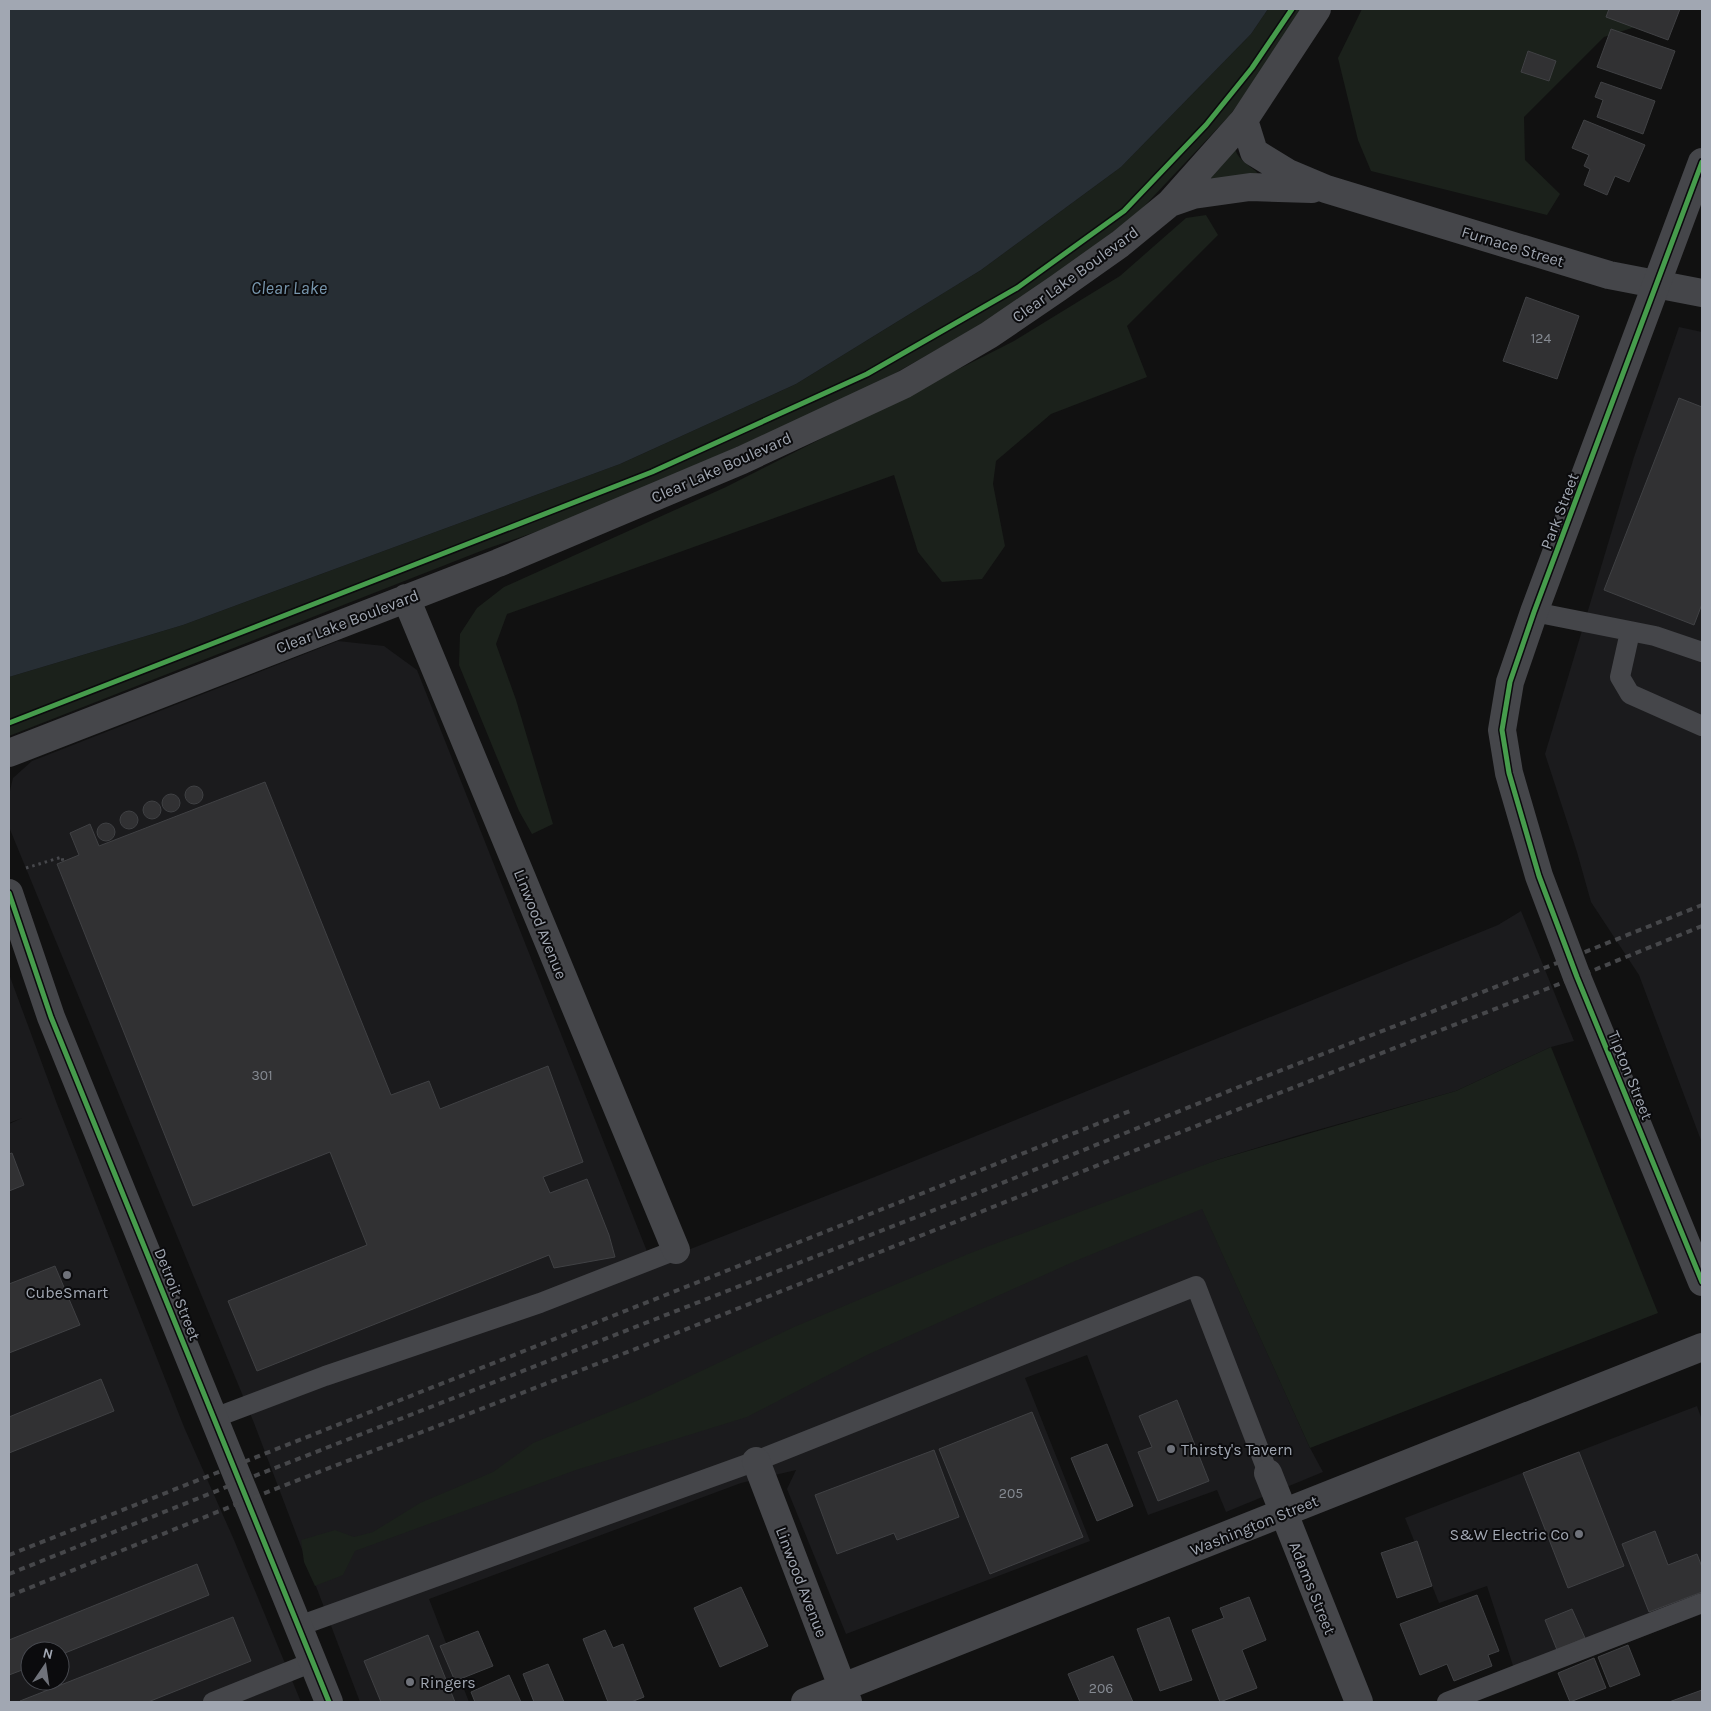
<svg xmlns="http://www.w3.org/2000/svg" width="1711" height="1711" viewBox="0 0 1711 1711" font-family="Karla,sans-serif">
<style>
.built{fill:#1b1b1d;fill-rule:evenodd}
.green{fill:#1b211b}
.water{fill:#272e34}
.building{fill:#313133;stroke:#404144}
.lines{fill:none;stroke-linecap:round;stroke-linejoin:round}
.path{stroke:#47484c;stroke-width:3;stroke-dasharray:2.5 4;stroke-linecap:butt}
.service{stroke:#45464a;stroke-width:20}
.minor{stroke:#45464a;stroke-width:28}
.tertiary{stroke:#45464a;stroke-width:28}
.rail{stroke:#46474a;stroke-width:4;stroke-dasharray:6 5;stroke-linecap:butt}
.cycleway-casing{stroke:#0b0b0d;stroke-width:8}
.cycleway{stroke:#469c4c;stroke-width:5}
.poi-dot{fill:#6f727a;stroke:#0b0b0d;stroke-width:2}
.labels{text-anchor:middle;stroke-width:4;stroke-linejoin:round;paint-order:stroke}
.number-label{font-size:14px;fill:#858a92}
.street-label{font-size:16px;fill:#a1a7b2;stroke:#0b0b0d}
.poi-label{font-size:16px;fill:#a1a7b2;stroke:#0b0b0d;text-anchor:start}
.water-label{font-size:18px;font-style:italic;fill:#7897ae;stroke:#0b0b0d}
</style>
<rect width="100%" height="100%" fill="#111"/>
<path class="built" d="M1679,327L1702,332V1143L1639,975L1591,902L1577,852L1545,754L1634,457Z
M338,641L384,646L417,670L652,1264L872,1178L1498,925L1521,911L1574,1041L1551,1047L1456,1091L1296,1136L1217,1160L1191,1171L1202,1208L1310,1448L1323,1472L1226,1512L1217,1490L1148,1515L1087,1355L1025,1378L1090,1541L846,1634L787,1489L796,1470L741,1483L429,1599L469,1702H360L254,1423L9,827V795L13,778L32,761Z
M9,974L57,1104L184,1427L234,1540L301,1702H9V1124L22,1118L9,1123ZM30,1651H60V1681H30Z
M1697,1406L1702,1420V1614L1519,1684L1487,1586L1439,1603L1405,1518Z"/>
<path class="green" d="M1268,9H1305L1279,49L1230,115L1136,215L1007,310L869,388L590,513L486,549L9,736V677L183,625L620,464L796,384L981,270L1121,167L1251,34Z
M1362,9H1665L1663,18L1604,37L1524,117L1525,160L1560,194L1547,215L1371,171L1358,140L1338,58Z
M1234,147C1237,155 1241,160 1248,165C1252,169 1255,169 1258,174L1206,183Z
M1206,215L1218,235L1127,326L1147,377L1051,414L996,461L993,484L1005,546L982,579L942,582L918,552L894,475L507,614L496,644L516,700L553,824L532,834L519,811L459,665L460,634L477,608L504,587L726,487L1014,341L1120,276L1186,218Z
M1551,1047L1658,1313L1310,1448L1202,1209L1073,1262L867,1355L747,1417L576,1470L355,1551L343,1575L315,1586L304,1562L301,1540L335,1530L354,1537L373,1532L420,1503L493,1472L533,1443L646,1397L794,1327L968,1254L1217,1160L1456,1091Z"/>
<path class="water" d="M9,9H1268L1251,34L1121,167L981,270L796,384L620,464L183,625L9,677Z"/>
<path class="building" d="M1609,9H1680L1668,40L1606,17Z
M1611,29L1675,51L1661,89L1597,67Z
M1528,51L1556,61L1549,81L1521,72Z
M1601,82L1655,101L1643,134L1597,117L1603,100L1595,97Z
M1584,120L1645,145L1629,182L1615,176L1607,195L1584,185L1590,169L1584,166L1589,155L1572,148Z
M1526,297L1579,316L1557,379L1503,361Z
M1679,398L1702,407V604L1694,625L1604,590Z
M265,782L391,1095L429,1081L440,1109L548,1066L583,1162L543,1177L550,1193L587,1179L609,1235L615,1257L554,1268L549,1255L257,1371L228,1301L367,1245L330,1152L193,1206L57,864L79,855L70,833L90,824L99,846Z
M185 795a9 9 0 1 1 18 0a9 9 0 1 1-18 0Z
M162 803a9 9 0 1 1 18 0a9 9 0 1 1-18 0Z
M143 810a9 9 0 1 1 18 0a9 9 0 1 1-18 0Z
M120 820a9 9 0 1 1 18 0a9 9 0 1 1-18 0Z
M97 832a9 9 0 1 1 18 0a9 9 0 1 1-18 0Z
M12,1153L24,1185L9,1191V1154Z
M55,1266L80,1325L9,1353V1284Z
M101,1379L114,1411L9,1453V1417Z
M1177,1400L1209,1481L1158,1501L1138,1452L1152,1447L1139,1416Z
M1032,1412L1083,1537L990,1574L939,1449Z
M1107,1444L1133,1506L1097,1521L1071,1458Z
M934,1450L959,1517L897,1540L894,1533L837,1554L815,1495Z
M1579,1452L1624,1566L1568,1588L1523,1473Z
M1655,1531L1668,1565L1697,1554L1702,1567V1592L1649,1612L1622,1544Z
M1417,1541L1432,1586L1397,1598L1381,1553Z
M197,1564L209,1595L60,1655V1651H30V1667L9,1675V1640Z
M741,1587L768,1646L720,1667L694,1608Z
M1477,1595L1499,1651L1488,1655L1492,1666L1454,1681L1447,1664L1420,1675L1400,1624Z
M1249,1597L1266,1640L1242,1650L1257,1688L1220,1702L1192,1630L1224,1618L1220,1608Z
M1572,1609L1585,1638L1557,1650L1545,1620Z
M233,1617L251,1661L148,1702L20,1701Z
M1169,1617L1192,1680L1160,1691L1137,1629Z
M605,1630L613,1648L623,1644L644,1697L631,1702H608L583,1639Z
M478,1631L493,1666L455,1681L440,1646Z
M428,1635L455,1702H381L364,1661Z
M1628,1645L1640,1675L1610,1687L1598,1657Z
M1113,1656L1133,1702H1080L1068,1674Z
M1594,1658L1606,1688L1570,1702L1558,1673Z
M548,1664L564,1702H534L523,1674Z
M509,1675L521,1702H475L471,1692Z
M1702,1690V1702H1669Z"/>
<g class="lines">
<path class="path" d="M26,868L62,857L63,862"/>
<path class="service" d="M1534,612L1655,636L1702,652
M1630,632L1620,677L1630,694L1702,726
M214,1418L325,1376L540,1303L676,1250
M299,1626L756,1461L1196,1286L1268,1473
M213,1702L313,1662
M1447,1702L1702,1603"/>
<path class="minor" d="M1244,120L1254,152L1288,173L1326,189L1609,275L1702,293
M1170,203L1193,195L1250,187L1312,189
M406,598L676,1250
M9,753L498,563L742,460L905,384L989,335L1058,288L1120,244L1170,203L1244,120L1317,9
M9,893L51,1017L329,1702
M756,1461L848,1702
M1268,1473L1359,1702
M805,1702L1702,1347"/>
<path class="tertiary" d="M1702,162L1534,612L1510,682L1502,730L1509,773L1539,876L1577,977L1702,1282"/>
<path class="rail" d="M9,1555L1130,1111
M9,1574L239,1482L975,1194L1256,1080L1570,958L1702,905
M9,1596L247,1500L684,1330L1264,1099L1577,977L1702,926"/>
<g class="cycleway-casing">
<path id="cycleway" d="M1702,162L1534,612L1510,682L1502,730L1509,773L1539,876L1577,977L1702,1282
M9,723L652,472L867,374L1017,288L1124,211L1206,125L1252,68L1292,9
M9,893L51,1017L329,1702"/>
</g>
<use href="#cycleway" class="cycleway"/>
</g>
<g class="poi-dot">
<circle cx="67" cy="1275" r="5"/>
<circle cx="1171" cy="1449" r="5"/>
<circle cx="1579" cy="1534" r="5"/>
<circle cx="410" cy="1682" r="5"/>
</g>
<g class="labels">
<g class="number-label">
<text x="1541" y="343">124</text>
<text x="262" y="1080">301</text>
<text x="1011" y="1498">205</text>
<text x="1101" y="1693">206</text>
</g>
<g class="street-label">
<text transform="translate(1513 246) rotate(17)" y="6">Furnace Street</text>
<text transform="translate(1075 274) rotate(-36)" y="6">Clear Lake Boulevard</text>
<text transform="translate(721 467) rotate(-24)" y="6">Clear Lake Boulevard</text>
<text transform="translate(1559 511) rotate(-69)" y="6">Park Street</text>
<text transform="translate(347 621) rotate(-21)" y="6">Clear Lake Boulevard</text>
<text transform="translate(541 924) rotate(68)" y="6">Linwood Avenue</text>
<text transform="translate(1631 1075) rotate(68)" y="6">Tipton Street</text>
<text transform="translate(178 1294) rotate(68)" y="6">Detroit Street</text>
<text transform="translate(1254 1525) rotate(-22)" y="6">Washington Street</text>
<text transform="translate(802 1582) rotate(69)" y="6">Linwood Avenue</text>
<text transform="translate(1313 1588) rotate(68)" y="6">Adams Street</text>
</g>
<g class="poi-label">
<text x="67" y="1298" text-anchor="middle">CubeSmart</text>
<text x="1181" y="1455">Thirsty's Tavern</text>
<text x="1569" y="1540" text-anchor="end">S&amp;W Electric Co</text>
<text x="420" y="1688">Ringers</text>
</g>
<g class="water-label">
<text x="289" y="294">Clear Lake</text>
</g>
</g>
<rect width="1711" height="1711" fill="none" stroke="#a1a7b2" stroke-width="20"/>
<g transform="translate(45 1666) rotate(13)"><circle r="24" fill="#0b0b0d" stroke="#47494f"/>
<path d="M0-4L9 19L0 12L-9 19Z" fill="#6f727a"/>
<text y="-8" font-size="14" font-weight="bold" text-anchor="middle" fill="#a1a7b2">N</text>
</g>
</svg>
